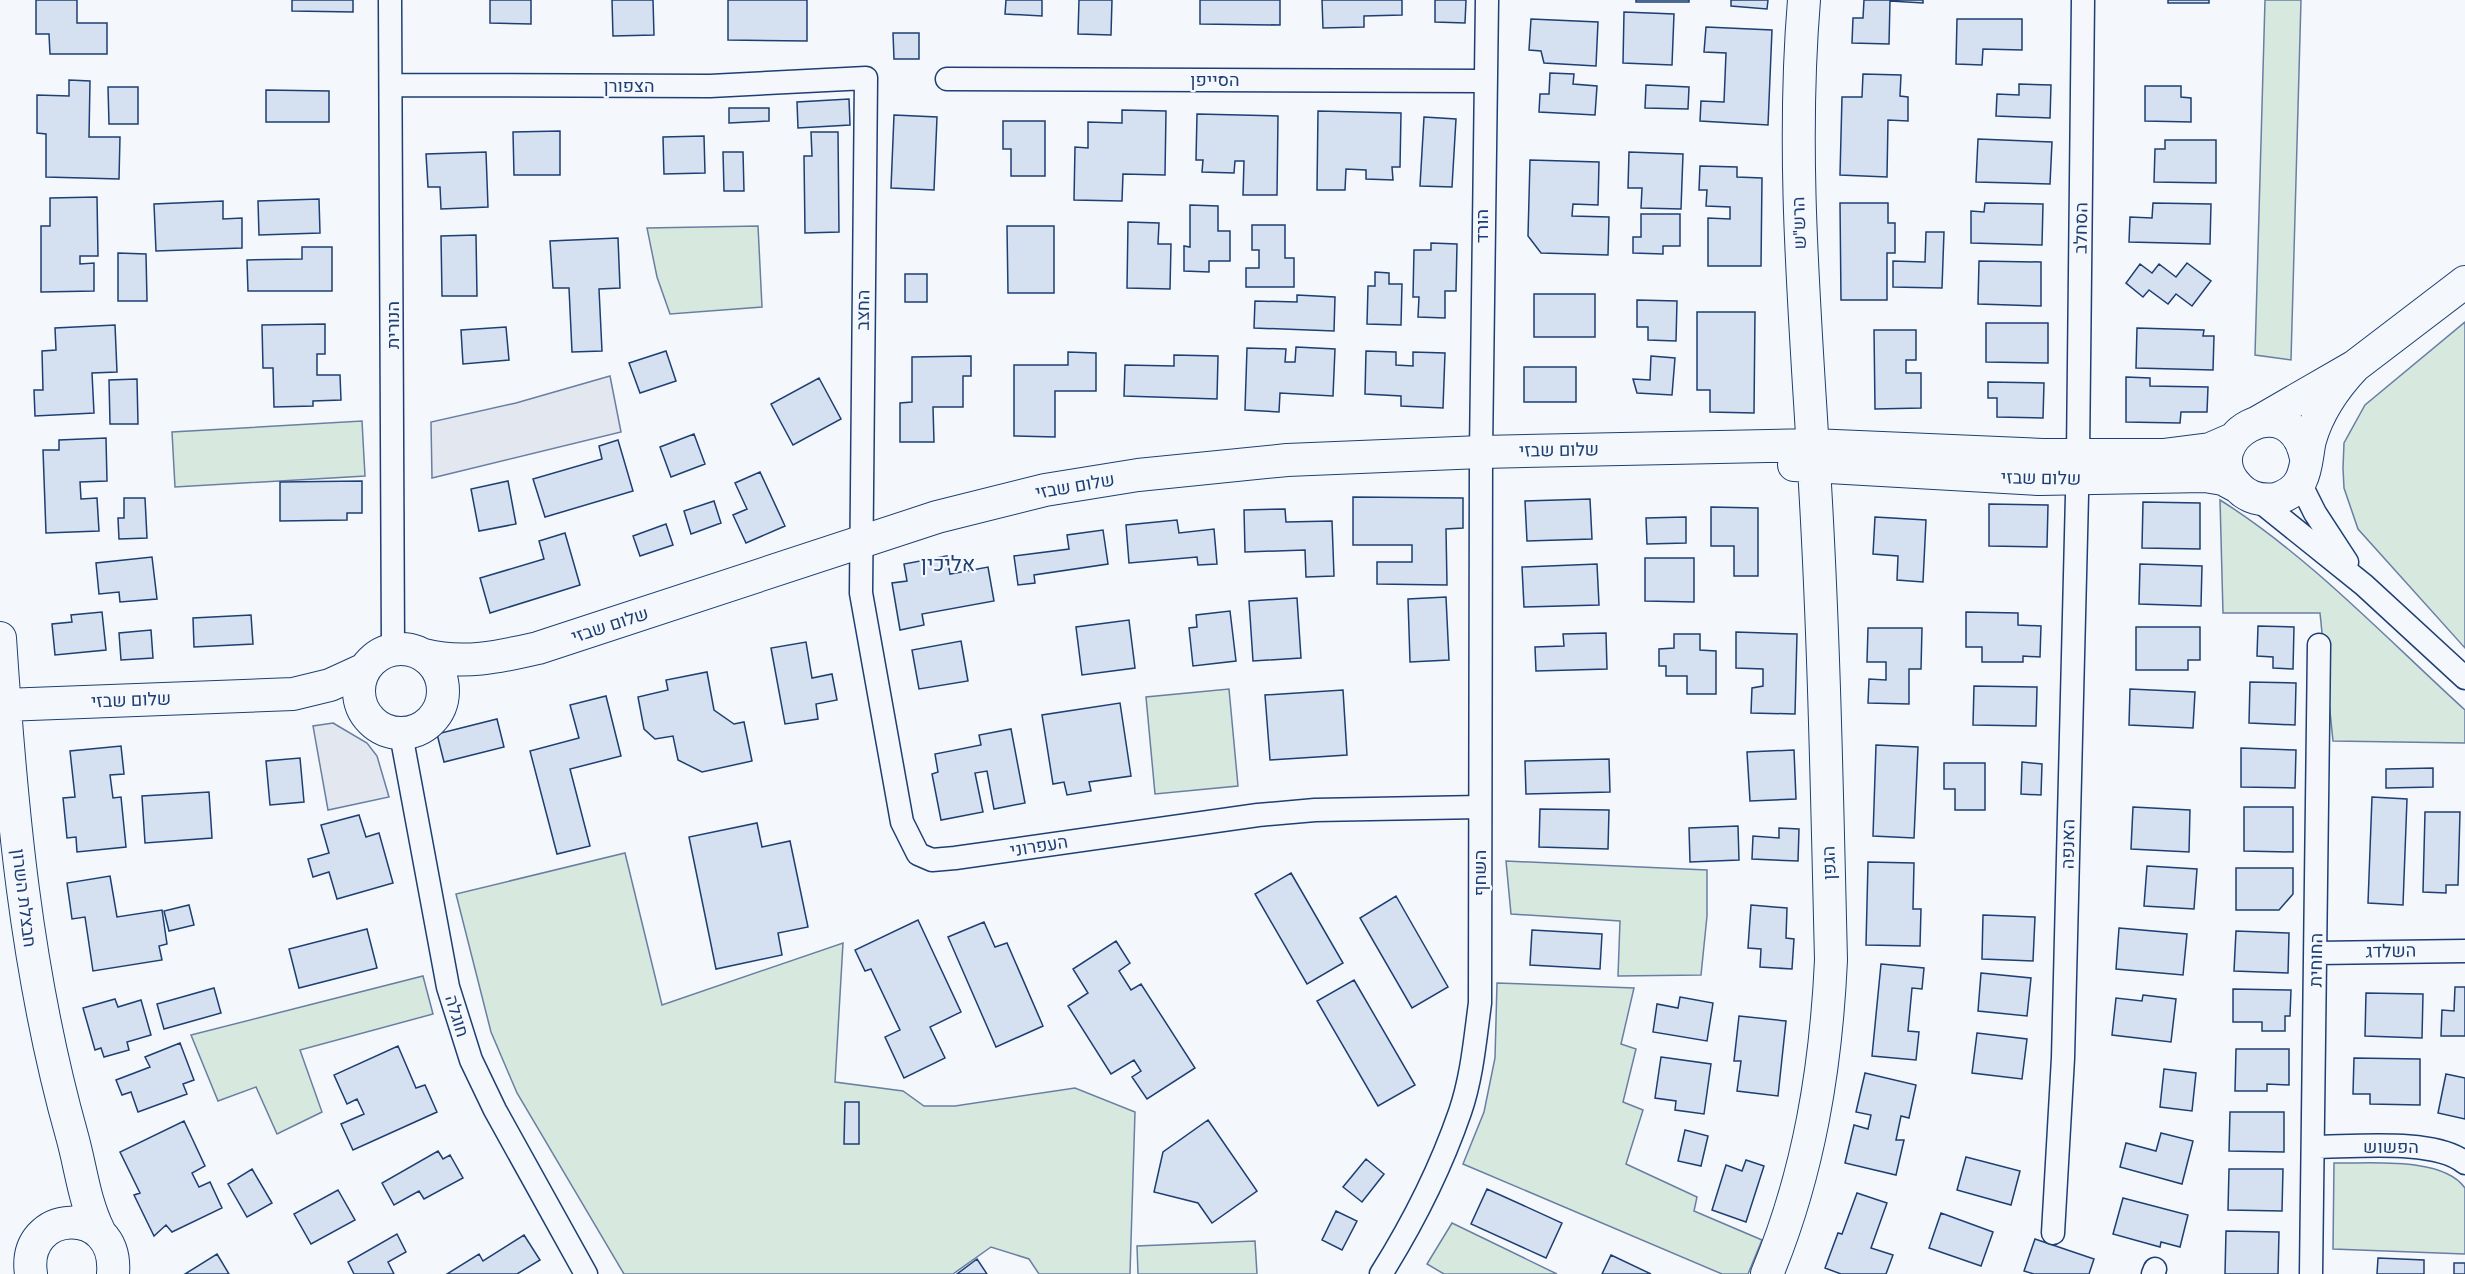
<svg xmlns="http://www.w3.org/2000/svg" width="2465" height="1274" viewBox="0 0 2465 1274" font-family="Karla,Heebo,sans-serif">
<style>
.green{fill:#d7e8df;stroke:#687fa3;stroke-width:1.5}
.parking{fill:#e3e8f0;stroke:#687fa3;stroke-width:1.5}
.building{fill:#d5e0f0;stroke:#1d3f73;stroke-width:1.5}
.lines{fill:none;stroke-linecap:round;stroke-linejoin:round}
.street-casing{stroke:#1d3f73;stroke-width:25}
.secondary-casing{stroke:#1d3f73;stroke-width:34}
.street{stroke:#f4f7fb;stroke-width:22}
.secondary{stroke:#f4f7fb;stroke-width:32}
.labels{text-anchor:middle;stroke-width:4.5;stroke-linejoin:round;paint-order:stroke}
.street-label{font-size:18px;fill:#1d3f73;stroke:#f4f7fb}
.quarter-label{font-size:21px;fill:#1d3f73;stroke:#f4f7fb}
</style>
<rect width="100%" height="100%" fill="#f4f7fb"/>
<path class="green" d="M2265,0H2301L2291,360L2255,355Z
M758,226L762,307L670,314L657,277L647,228Z
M2465,322V648L2358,529L2344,488L2343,468L2344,443L2365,405Z
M362,421L365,476L175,487L172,432Z
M2220,500C2308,555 2388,640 2465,710V743L2333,741L2320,613H2223Z
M1229,689L1238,786L1155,794L1146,697Z
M625,853L662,1005L843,943L835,1082L903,1091L924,1106H955L1075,1088L1135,1112L1130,1274H1039L1029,1259L991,1247L953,1274H624L517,1093L491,1032L456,894Z
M1506,861L1707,870V916L1701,975L1618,976L1620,921L1511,914Z
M423,976L433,1014L300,1050L322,1112L277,1134L256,1087L218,1101L191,1035Z
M1497,983L1634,988L1621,1044L1636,1049L1623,1102L1643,1110L1626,1164L1697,1197L1694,1211L1762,1240L1748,1274H1722L1463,1164L1484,1112L1495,1058Z
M2334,1163C2369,1164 2443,1156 2465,1188V1254L2333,1249Z
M1452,1223L1557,1274H1444L1427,1264Z
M1255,1241L1257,1274H1138L1137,1246Z"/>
<path class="parking" d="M610,376L621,432L432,478L431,422L516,403Z
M333,723L367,743L377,756L389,797L328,810L313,726Z"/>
<path class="building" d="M36,0H77V23H107V54H50L49,34H36Z
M292,0H353V12L292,11Z
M490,0H531V24L490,23Z
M612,0H653L654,35L613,36Z
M728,0H807V41L728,40Z
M1006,0H1042V16L1005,14Z
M1079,0H1112L1111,35L1078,34Z
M1200,0H1280V25L1200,24Z
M1322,0H1402V15L1364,16V27L1323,28Z
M1435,0H1466L1465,23L1435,22Z
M1636,0H1689V2H1636Z
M1731,0H1768L1767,9L1731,6Z
M1864,0H1923V3L1890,1L1889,44L1852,43L1853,18H1863Z
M2168,0H2209V3H2168Z
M1624,12L1674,14L1672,65L1623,63Z
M1531,19L1598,22L1596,66L1544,63L1541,51L1529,50Z
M1957,19H2022V50L1983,49L1982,65L1956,64Z
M1706,27L1772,30L1768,125L1700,121L1701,101L1724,102L1726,53L1704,52Z
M893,33H919V59H894Z
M1550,73L1574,74L1573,84L1597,86L1595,115L1539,112L1540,94H1549Z
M1863,74L1901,75L1900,96L1908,97V121L1888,120L1887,177L1840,175L1842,97H1862Z
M69,80L90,81L89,137H120L119,179L46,177V134L37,133V95L69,96Z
M2019,84L2051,85L2050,118L1996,116L1997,94L2019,95Z
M1646,85L1689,87L1688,109L1645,108Z
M2145,86H2181V97L2191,98V122L2145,121Z
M108,87H138V124H109Z
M266,90L329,91V122H266Z
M849,99L850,125L798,128L797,102Z
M729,108H769V121L729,123Z
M1122,110L1166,111L1165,175L1123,174L1122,201L1074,200L1075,147L1088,148V122L1122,123Z
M1318,111L1401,113L1400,167H1392L1393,180L1366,179V170L1346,169L1345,190H1317Z
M1197,114L1278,116L1277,195H1243L1244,161H1235L1234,173L1202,172L1203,160H1196Z
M894,115L937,117L934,190L891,188Z
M1424,117L1456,119L1452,187L1420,186Z
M1003,121H1045V176H1011V149H1003Z
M560,131V175H514L513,132Z
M811,132H838L839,232L805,233L804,156H812Z
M704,136L705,173L664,174L663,137Z
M1978,139L2052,142L2050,184L1976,182Z
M2165,140H2216V183L2154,182L2155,149H2165Z
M486,152L488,207L441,209L440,187H428L426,154Z
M723,152H743L744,191H724Z
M1629,152L1683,154L1681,209L1641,208L1642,188H1628Z
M1530,160L1599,162L1598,205L1573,204L1572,216L1609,217L1608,255L1541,253L1528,236Z
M1700,166L1737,167V177L1762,178L1761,266H1708V218L1730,219V207L1706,206L1707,190H1699Z
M97,197L98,256H80V264L94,263V291L41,292V226H50V198Z
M319,199L320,233L259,235L258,201Z
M223,201V219L242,218V248L156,251L154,204Z
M1840,203H1888V223H1895V253H1887V300H1841Z
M1985,203L2043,204L2042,245L1971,243V211L1984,212Z
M2153,203L2211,204L2210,244L2129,242L2130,217L2152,218Z
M1190,205L1218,206V231H1230V261H1209V272L1184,271V246L1190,247Z
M1641,214H1680V246H1663V254L1633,253V237H1641Z
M1128,222L1159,223L1158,244H1171L1170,289L1127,288Z
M1252,225H1285V258H1294V287H1246V268H1259V250H1252Z
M1007,226H1054V293H1008Z
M1926,232H1944L1942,288L1893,287V261L1925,262Z
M476,235L477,296H442L441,236Z
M618,238L620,288L599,289L602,351L572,352L569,288H553L550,241Z
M1431,243L1457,244L1456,291H1445V318L1418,317L1419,297H1413L1414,250H1431Z
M302,247H332V291H248L247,260L302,259Z
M118,253L146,254L147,301H118Z
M1979,261L2041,262V306L1978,304Z
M2187,263L2211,281L2192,306L2176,294L2168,304L2149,290L2143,297L2126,283L2140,264L2152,273L2159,264L2176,277Z
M1375,272L1389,273V284H1402L1401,325L1367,324L1368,286H1375Z
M905,274H927V302H905Z
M1534,294H1595V337H1534Z
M1297,295L1335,297L1334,331L1254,328L1255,301L1297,302Z
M1637,300L1677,301L1676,341L1648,340V327H1637Z
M1697,312H1755L1754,413L1710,412V390H1697Z
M1986,323H2048V363L1986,362Z
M325,324V354H317V375H340L341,400L313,401V406L274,407L273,368H263L262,325Z
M115,325L117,372L92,373L94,413L35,416L34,390H43L42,351L56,350L55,328Z
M506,327L509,360L463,364L461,330Z
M2137,328L2204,330L2203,336H2214L2213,370L2136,368Z
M1874,330H1916V360H1906V373H1921V408L1875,409Z
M1296,347L1335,349L1333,396L1280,393L1279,412L1245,410L1247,348L1286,349L1285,362H1295Z
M666,351L676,381L640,393L629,363Z
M1366,351L1396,352V365L1413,366V352L1445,353L1443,408L1401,406V396L1365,394Z
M1068,352L1096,353V391H1055V437L1014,436V365H1068Z
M1174,355L1218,356L1217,399L1124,396L1125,365L1174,366Z
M971,356V376H963V407H933L934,442H900V403L912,402V357Z
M1651,356L1675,358L1672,395L1637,393L1633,379L1650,380Z
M1524,367H1576V402H1524Z
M2126,377L2150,378V386L2208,387L2207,412H2181L2180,423L2126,422Z
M819,378L841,419L793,445L771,404Z
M137,379L138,424H110L109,380Z
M1988,382L2044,383L2043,418L1997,417V398H1988Z
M694,434L705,464L671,477L660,447Z
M106,438L107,481L80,482L81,499L97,498L99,531L46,533L43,450H59V440Z
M618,440L633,491L545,517L533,479L602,459L599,446Z
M760,472L785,526L746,543L733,515L747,509L735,483Z
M362,481V513H347V520L280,521V482Z
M508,481L516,524L479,531L471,489Z
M1353,497L1463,498V528L1446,529L1447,585L1377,584V562H1412V545H1353Z
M124,498H145L147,538L119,539L118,518H124Z
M1590,499L1592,539L1527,541L1525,501Z
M714,501L721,523L691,534L684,511Z
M2143,502L2200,503V549L2142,548Z
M1989,504L2048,505L2047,547L1989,546Z
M1711,507L1758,508V576H1734V546H1711Z
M1285,509L1286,522L1332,521L1334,576L1306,577L1305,550L1245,552L1244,510Z
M1686,517V543L1647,544L1646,518Z
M1875,517L1926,520L1923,582L1897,580L1898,556L1873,554Z
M1177,520L1179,533L1214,529L1217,564L1198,565L1197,557L1129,563L1126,525Z
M666,524L673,545L640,556L633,536Z
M1103,530L1108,564L1034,575L1035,583L1018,585L1014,556L1069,549L1067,535Z
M565,533L580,585L490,613L480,578L544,559L539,541Z
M947,556L950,574L988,567L994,601L922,614L924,625L900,630L892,583L907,581L904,564Z
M152,557L157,599L120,602L119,592L99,594L96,563Z
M1645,558H1694V602L1645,601Z
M1597,564L1599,605L1524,607L1522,567Z
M2140,564L2202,566L2201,606L2139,604Z
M1446,597L1449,660L1410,662L1408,599Z
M1297,598L1301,658L1253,661L1249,601Z
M1230,611L1236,661L1193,666L1189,628L1197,627L1196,615Z
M102,612L106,650L55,655L52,624L72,622L71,615Z
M1966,612L2018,613V625L2041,626L2040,657L2023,656V662H1982V647H1966Z
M251,615L253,644L194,647L193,618Z
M1129,620L1135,668L1082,675L1076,627Z
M2258,626L2294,627L2293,669L2273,668V657L2257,656Z
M2136,627H2200V660H2188V670H2136Z
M1868,628H1922L1921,669H1909V704L1868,703L1869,679L1886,680V662H1867Z
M151,630L153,658L121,660L119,633Z
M1736,632L1797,634L1795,714L1751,713L1752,688L1763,686V669L1736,668Z
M1606,633L1607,669L1536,671L1535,647L1564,646L1563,634Z
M1674,634H1700V650L1716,651V694H1687V676H1666V666H1659V649L1674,648Z
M961,641L968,681L919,689L912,650Z
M806,642L812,678L832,674L837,700L816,704L818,719L785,724L771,648Z
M707,672L714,710L734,724L744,722L752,761L702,772L678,760L673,736L655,739L644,729L638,697L668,690L666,680Z
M2250,682L2296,683L2295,725L2249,723Z
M1974,686L2037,687L2036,726L1973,725Z
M2130,689L2195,692L2193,728L2129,725Z
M1343,690L1347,755L1270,760L1265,695Z
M606,696L621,756L570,769L590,846L557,854L530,751L579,738L570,705Z
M1120,703L1131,776L1089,782L1091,791L1067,795L1064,782L1053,784L1042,715Z
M497,719L504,747L444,762L437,734Z
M1011,729L1025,803L994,809L987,771L975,773L983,812L941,820L932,774L938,772L935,754L981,745L979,735Z
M1876,745L1918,747L1914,838L1873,836Z
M121,746L124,774L110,775L113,798L121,797L126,847L77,852L76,837L67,838L63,798L75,797L70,751Z
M2241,748L2296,750L2295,788L2241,787Z
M1794,750L1796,799L1750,801L1747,752Z
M300,758L304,802L270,805L266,761Z
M1609,759L1610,792L1526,794L1525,761Z
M2022,762L2042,764L2041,795L2021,794Z
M1944,763H1985V810H1955V789H1944Z
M2433,768V787L2386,788V769Z
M209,792L212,838L145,843L142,796Z
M2372,797L2407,799L2403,905L2368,903Z
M2133,807L2190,810L2189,852L2131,849Z
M2244,807H2293V852L2244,851Z
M1540,809L1609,810L1608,849L1539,847Z
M2425,812H2460L2458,885H2446V893L2423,892Z
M359,815L366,837L379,833L393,883L337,899L329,872L313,877L308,859L329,853L321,825Z
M757,823L762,847L790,841L808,927L778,933L782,955L716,969L689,837Z
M1738,826L1739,860L1690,862L1689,828Z
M1779,828L1799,829L1798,861L1752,859L1753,836L1779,838Z
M1868,862L1914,863L1913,909H1921L1920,946L1866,945Z
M2147,866L2197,869L2194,909L2144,906Z
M2236,868H2293V894L2279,910H2236Z
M1291,873L1343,963L1307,984L1255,894Z
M110,876L117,917L162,910L167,944L159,946L162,960L93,971L85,917L72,919L67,883Z
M1396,896L1448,987L1412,1008L1360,918Z
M189,905L194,925L169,931L164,911Z
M1751,905L1787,908L1786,938L1794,939L1792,969L1760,967L1761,949L1748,948Z
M1983,915L2035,917L2033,961L1982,959Z
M918,920L961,1012L930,1027L945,1058L904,1078L885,1037L900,1030L871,969L865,971L855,950Z
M984,922L995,947L1007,943L1043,1026L996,1047L948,937Z
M2119,928L2187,934L2183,975L2116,969Z
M367,929L377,968L299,988L289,949Z
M1532,930L1602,934L1600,969L1530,965Z
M2236,931L2289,933L2288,973L2234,971Z
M1116,941L1130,963L1119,971L1131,990L1141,984L1195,1068L1147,1099L1132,1077L1141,1071L1134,1060L1111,1074L1068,1006L1088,993L1073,969Z
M1881,964L1924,968L1922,989L1912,988L1908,1031L1919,1032L1916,1060L1872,1056Z
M1981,973L2031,978L2027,1016L1978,1011Z
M1354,980L1415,1085L1378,1106L1317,1001Z
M2455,987H2465V1036H2441L2442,1010L2454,1011Z
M214,988L221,1013L164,1029L157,1004Z
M2233,989L2291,990L2290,1016H2285V1031H2262V1022H2233Z
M2366,993L2423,994L2422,1038L2365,1036Z
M2143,995L2176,999L2171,1042L2112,1035L2116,998L2142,1001Z
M1680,997L1713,1003L1707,1041L1653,1032L1657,1004L1678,1008Z
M115,999L118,1007L141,1000L151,1035L127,1042L129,1050L104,1057L101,1048L95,1050L83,1008Z
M1739,1016L1786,1021L1778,1096L1737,1091L1741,1061H1734Z
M1977,1033L2027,1039L2022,1079L1972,1073Z
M180,1043L194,1080L183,1084L187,1094L138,1112L131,1092L122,1095L116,1080L150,1067L145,1057Z
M398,1046L416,1088L425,1085L437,1112L353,1150L341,1124L364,1114L357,1099L347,1104L334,1075Z
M2236,1049H2289V1085L2267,1084V1091H2235Z
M1661,1057L1711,1064L1704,1114L1675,1110L1676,1101L1655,1098Z
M2354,1058L2420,1059V1105L2370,1104V1094H2353Z
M2164,1069L2196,1073L2192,1111L2160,1107Z
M1865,1073L1916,1085L1909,1118L1901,1116L1896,1140H1904L1896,1175L1845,1163L1854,1125L1868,1129L1871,1115L1856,1112Z
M2446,1074L2465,1078V1119L2438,1113Z
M845,1102H859V1144H844Z
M2230,1112H2284V1152L2229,1151Z
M1208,1120L1257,1191L1212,1223L1198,1203L1154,1192L1163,1152Z
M184,1121L205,1166L192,1173L199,1187L210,1182L222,1208L172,1232L166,1225L154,1236L134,1195L140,1193L120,1152Z
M1685,1130L1708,1136L1701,1166L1678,1161Z
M2161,1133L2193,1141L2182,1184L2120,1167L2126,1143L2156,1151Z
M438,1151L443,1159L450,1155L463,1178L424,1199L419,1191L394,1205L382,1183Z
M1966,1157L2020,1171L2011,1205L1957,1190Z
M1366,1159L1384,1174L1362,1202L1343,1187Z
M1746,1160L1764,1166L1746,1222L1712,1210L1726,1165L1742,1171Z
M252,1169L272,1203L247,1217L228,1184Z
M2229,1169H2283L2282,1211L2228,1210Z
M1487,1189L1562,1223L1546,1258L1471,1224Z
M338,1190L355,1220L311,1244L294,1214Z
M1857,1193L1887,1203L1871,1248L1893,1255L1886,1274H1841L1825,1268L1838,1233L1842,1234Z
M2123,1198L2188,1215L2180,1247L2161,1242L2160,1247L2113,1234Z
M1336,1211L1357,1221L1342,1250L1322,1240Z
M1941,1213L1993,1232L1981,1266L1929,1248Z
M2226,1231L2279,1232L2278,1274H2225Z
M397,1234L406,1252L388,1262L394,1274H354L348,1262Z
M524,1235L540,1260L517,1274H447L479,1254L483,1261Z
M2035,1239L2094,1259L2089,1274H2034L2024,1271Z
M217,1254L229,1274H185Z
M1611,1255L1651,1274H1602Z
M2378,1258L2424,1260V1274H2377Z
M977,1259L987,1274H957Z
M2454,1263H2465V1274H2454Z"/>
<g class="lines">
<g class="street-casing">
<path id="street" d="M390,0L393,649
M947,79L1483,81
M392,85L710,86L866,78L861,593L902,822L918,854L932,860L955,858L1258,815L1315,810L1480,807
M2300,483L2315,513L2347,562
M2257,499L2364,585L2465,678
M401,734L448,987L471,1060L495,1110L586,1274
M2316,953L2465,951
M2314,1147C2352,1147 2436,1138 2465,1163
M2053,1233L2063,1058L2078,455L2083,0
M1381,1274C1413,1223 1440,1170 1460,1112C1472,1077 1475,1040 1480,1003L1481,452L1487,0
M2153,1274L2155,1269
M2311,1274L2319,645"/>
</g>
<g class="secondary-casing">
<path id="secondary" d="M2258,422L2355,366L2465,282
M2306,458C2291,381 2192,440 2238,487C2248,498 2262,501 2276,499C2286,496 2296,490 2301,480C2307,468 2307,453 2310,440C2318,412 2336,386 2355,366
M1794,465L2039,479L2205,476L2223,479L2236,486
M0,638C11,806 26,973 72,1136C81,1168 84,1201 99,1231
M359 691a42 42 0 1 1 84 0a42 42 0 1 1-84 0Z
M424,655C463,665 499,657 538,648L937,517L1045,490L1138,475L1287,460L1481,452L1812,445L2043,455H2163L2210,449L2233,439
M4,705L293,694L330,685L365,669
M31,1274C21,1208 119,1203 113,1274
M1767,1274C1809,1173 1826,1068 1831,960C1827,796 1824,631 1814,468C1805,311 1791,156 1804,0"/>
</g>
<use href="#street" class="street"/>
<use href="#secondary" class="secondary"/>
</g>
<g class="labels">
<g class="street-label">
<text x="1215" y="86">הסייפן</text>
<text x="629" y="92">הצפורן</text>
<text transform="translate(1799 223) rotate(-92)" y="6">הרש''ש</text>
<text transform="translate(1482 226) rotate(-90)" y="6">הורד</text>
<text transform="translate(2081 228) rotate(-89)" y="6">הסחלב</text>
<text transform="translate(863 310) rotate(-89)" y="6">החצב</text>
<text transform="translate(393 325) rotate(-90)" y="6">הנורית</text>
<text transform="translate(1559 450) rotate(-1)" y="6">שלום שבזי</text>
<text transform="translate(2041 478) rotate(1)" y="6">שלום שבזי</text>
<text transform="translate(1075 486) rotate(-10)" y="6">שלום שבזי</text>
<text transform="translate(610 625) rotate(-18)" y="6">שלום שבזי</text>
<text transform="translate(131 700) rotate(-2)" y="6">שלום שבזי</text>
<text transform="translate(2068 844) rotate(-89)" y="6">האנפה</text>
<text transform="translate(1039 846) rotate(-9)" y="6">העפרוני</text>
<text transform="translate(1829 863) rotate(-92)" y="6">הגפן</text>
<text transform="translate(1480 873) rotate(-90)" y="6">השחף</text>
<text transform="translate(24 898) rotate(83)" y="6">חבצלת השרון</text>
<text transform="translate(2391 951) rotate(-1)" y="6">השלדג</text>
<text transform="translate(2316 960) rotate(-89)" y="6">החוחית</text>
<text transform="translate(457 1016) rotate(73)" y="6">חוגלה</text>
<text x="2391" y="1153">הפשוש</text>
</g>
<g class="quarter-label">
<text x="948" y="571">אליכין</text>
</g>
</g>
</svg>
